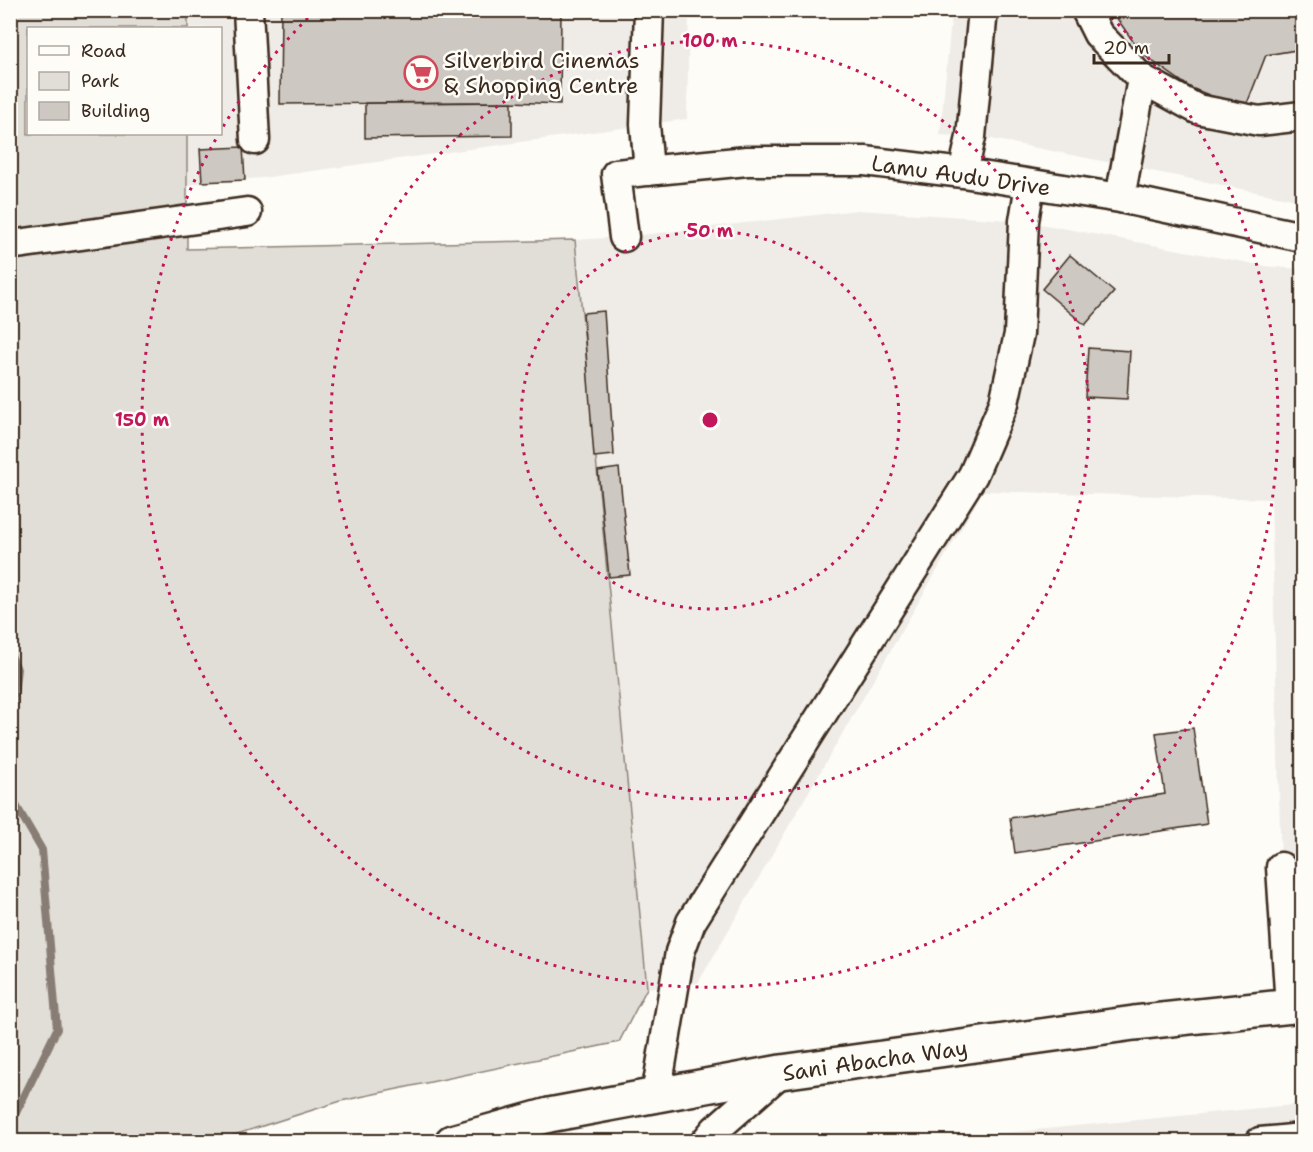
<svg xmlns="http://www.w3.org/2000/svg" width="1313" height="1152" viewBox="0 0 1313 1152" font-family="'Shantell Sans',sans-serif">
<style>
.built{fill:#efece7}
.green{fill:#e1ded7;stroke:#8e847a;stroke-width:1.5}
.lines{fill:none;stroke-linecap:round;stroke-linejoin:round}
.stream{stroke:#887d74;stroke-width:8}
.building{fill:#cdc8c2;stroke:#3b2a1e;stroke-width:1.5}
.minor-casing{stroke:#3b2a1e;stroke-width:33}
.highway-casing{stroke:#3b2a1e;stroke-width:38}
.minor{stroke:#fdfcf7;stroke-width:28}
.highway{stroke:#fdfcf7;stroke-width:33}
.ring{fill:none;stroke:#c2185b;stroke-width:3;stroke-dasharray:3 6}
.labels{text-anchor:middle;stroke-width:5;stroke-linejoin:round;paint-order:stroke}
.poi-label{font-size:22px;fill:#3b2a1e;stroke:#fdfcf7;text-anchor:start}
.street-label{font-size:22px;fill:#3b2a1e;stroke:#fdfcf7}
.centre{fill:#c2185b;stroke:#fdfcf7;stroke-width:3}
.ring-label{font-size:18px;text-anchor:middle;font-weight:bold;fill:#c2185b;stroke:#fdfcf7;stroke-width:5;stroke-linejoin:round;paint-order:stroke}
</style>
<rect width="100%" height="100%" fill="#fdfcf7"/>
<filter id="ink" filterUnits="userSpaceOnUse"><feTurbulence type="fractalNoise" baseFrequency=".0167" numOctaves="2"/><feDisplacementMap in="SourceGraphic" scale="12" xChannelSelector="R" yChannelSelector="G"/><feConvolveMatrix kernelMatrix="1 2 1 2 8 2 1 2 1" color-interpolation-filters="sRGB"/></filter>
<g filter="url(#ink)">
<path class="built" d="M188,11H689L687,119L262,178L202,182L187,186V134H220V28H188Z
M952,11H1302V201L992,139L940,135Z
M858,210L1024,221L1265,266L1302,269V866L1281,867L1271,499L983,491L698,983L647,988L575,240L624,237Z
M1302,1104V1141H922Z"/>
<path class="green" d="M10,11H188V28H28V134H187V249L575,240L647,988L619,1042L341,1101L215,1141H11Z"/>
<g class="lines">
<path class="stream" d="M10,30L14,10
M10,653L17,669L10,726
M10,795L42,850L57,1029L10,1125"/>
</g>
<path class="building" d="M281,10H561L560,104L512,102L280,104Z
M1111,10H1302V49L1266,55L1245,109L1191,88L1142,54Z
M463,102H512V136L365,138V103Z
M243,147L245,180L202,182L200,149Z
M1070,255L1114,292L1085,325L1042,289Z
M604,311L614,455L594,457L583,313Z
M1088,348L1130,351L1127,399L1085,397Z
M619,468L630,575L609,577L598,471Z
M1193,728L1207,824L1015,853L1010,818L1165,794L1156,733Z"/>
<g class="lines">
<g class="minor-casing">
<path id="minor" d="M248,10L255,140
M1086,10L1098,34L1142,79L1197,109L1259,121L1302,116
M649,171L645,124L649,10
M963,173L971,137L983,10
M1120,198L1142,79
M624,237L616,174L747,161H865L963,173L1120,198L1302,237
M10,245L247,212
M1281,867L1290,1007
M656,1095L680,952L691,922L973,475L1004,403L1019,334L1024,221L1030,184
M705,1142L715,1130L781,1072
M1260,1142L1302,1138"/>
</g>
<g class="highway-casing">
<path id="highway" d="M452,1142L549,1115L781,1072L1134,1023L1302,1005"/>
</g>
<use href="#minor" class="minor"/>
<use href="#highway" class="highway"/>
</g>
</g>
<g class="ring">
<circle cx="710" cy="420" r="189"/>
<circle cx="710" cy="420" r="379"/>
<path d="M1105 11A568 568 0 1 1 315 11"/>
</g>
<defs>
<g id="supermarket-ring" transform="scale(1.725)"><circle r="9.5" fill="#fdfcf7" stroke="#d1495b" stroke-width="1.5"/><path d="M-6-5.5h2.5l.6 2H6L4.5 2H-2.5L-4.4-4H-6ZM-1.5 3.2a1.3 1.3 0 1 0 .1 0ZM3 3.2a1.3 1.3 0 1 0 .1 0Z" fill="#d1495b"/></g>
</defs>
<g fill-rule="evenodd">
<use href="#supermarket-ring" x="421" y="73"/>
</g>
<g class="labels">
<g class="poi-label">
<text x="444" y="68">Silverbird Cinemas<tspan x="444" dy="25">&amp; Shopping Centre</tspan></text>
</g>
<g class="street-label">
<text transform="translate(961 175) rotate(8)" y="8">Lamu Audu Drive</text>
<text transform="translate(875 1060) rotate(-8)" y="8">Sani Abacha Way</text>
</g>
</g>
<circle cx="710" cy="420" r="9" class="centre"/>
<g class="ring-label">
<text x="710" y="47">100 m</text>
<text x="710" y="237">50 m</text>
<text x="142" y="426">150 m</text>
</g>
<rect width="1313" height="1152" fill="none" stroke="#fdfcf7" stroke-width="36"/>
<rect x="18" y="18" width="1277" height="1116" fill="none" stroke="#3b2a1e" stroke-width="2" filter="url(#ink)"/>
<rect x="27" y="27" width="195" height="108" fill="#fdfcf7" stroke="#afa8a0" stroke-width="1.5"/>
<rect x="39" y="46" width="30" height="9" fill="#fdfcf7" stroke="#afa8a0" stroke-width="1.5"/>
<text x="81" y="57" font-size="18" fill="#3b2a1e">Road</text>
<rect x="39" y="72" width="30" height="18" fill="#e1ded7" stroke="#afa8a0" stroke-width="1.5"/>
<text x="81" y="87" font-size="18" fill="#3b2a1e">Park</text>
<rect x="39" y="102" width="30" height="18" fill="#cdc8c2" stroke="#afa8a0" stroke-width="1.5"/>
<text x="81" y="117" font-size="18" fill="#3b2a1e">Building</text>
<path d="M1094 54v9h75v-9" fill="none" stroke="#3b2a1e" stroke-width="3"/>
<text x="1103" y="54" font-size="18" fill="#3b2a1e" stroke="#fdfcf7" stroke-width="4.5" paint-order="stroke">20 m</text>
</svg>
